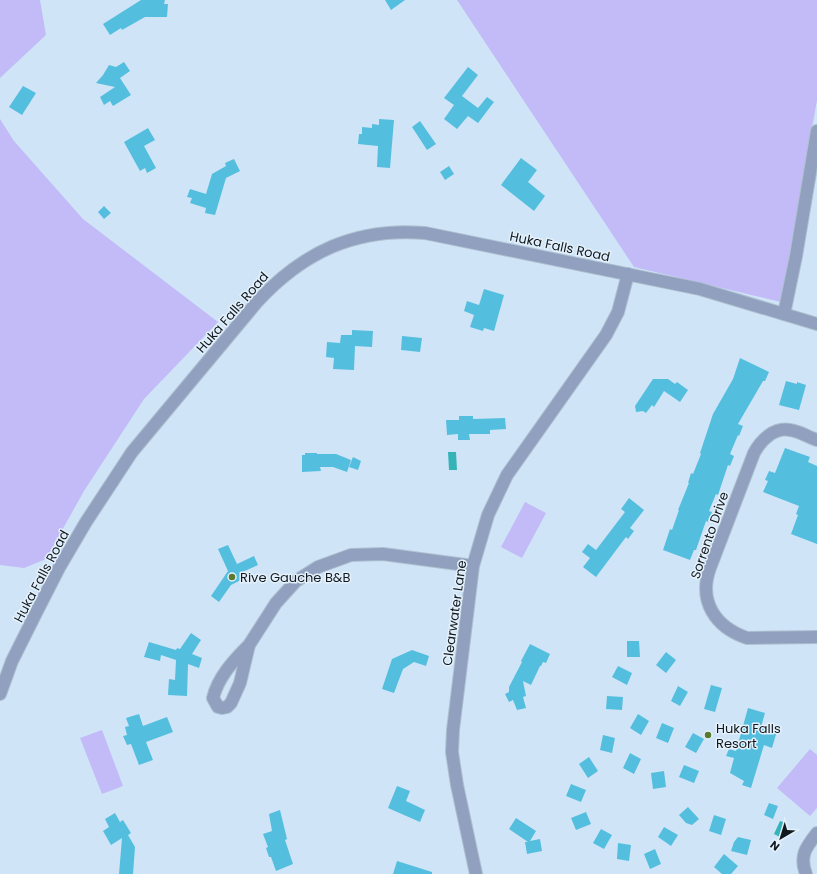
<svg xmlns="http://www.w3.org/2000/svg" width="817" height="874" viewBox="0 0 817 874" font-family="Poppins,sans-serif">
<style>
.green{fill:#c2bbf8}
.water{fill:#35b3b6}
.building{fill:#54bede}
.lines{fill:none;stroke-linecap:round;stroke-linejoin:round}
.minor-casing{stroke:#adc0d0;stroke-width:14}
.tertiary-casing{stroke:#adc0d0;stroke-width:14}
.minor{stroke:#92a0bf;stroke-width:12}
.tertiary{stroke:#92a0bf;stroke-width:12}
.poi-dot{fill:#5b792f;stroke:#e4f1fc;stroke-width:1.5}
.labels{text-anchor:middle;stroke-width:3;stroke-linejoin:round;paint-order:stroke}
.street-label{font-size:13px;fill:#11191f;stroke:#e4f1fc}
.poi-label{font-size:13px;fill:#11191f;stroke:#e4f1fc;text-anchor:start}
</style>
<rect width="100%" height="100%" fill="#cfe5f7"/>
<path class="green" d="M0,0H40L46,35L0,78Z
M457,0H817V100L781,302L634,267Z
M0,119L14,141L83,219L218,322L144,399L84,491L46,559L24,568L0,565Z
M525,502L546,513L522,558L501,547Z
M102,730L123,786L102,794L80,738Z
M810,749L817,755V808L810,816L777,788Z"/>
<path class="water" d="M448,452H456L457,470H449Z
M780,821L786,823L780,837L774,834Z"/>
<path class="building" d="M141,0H165L164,4H168L167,17H145L122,30L121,28L110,35L103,24Z
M385,0H405L391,10Z
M124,62L130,71L120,78L131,95L113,106L110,101L104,105L100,97L115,87L96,83L103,75L109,65L116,67Z
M468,67L478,75L462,96L478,108L487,97L494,102L478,123L468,116L457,129L444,119L454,105L444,98Z
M23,86L36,93L22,115L9,107Z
M379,119L394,120L390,168L377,167L378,146L358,144L359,134H362V127L372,128V124L379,125Z
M420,121L436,144L427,150L412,127Z
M148,128L155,140L144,146L156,168L147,173L145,168L140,171L124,142Z
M521,158L537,170L528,182L545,196L534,211L501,185Z
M234,159L240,171L226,178L215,215L205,213L206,208L190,203L192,198L187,197L190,189L206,194L212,174L226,166L225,163Z
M449,166L454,174L445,180L440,172Z
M104,206L111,213L104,219L98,212Z
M484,289L504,295L494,331L484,328L483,331L470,327L474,315L464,311L467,301L479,305Z
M352,330L373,331L372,347L355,346L354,370L333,369L334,358L326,357L327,342L340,343L341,335H352Z
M402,336L422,338L420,352L401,350Z
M740,358L769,372L765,381H763L738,424L743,426L739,436L738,435L730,454L734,456L730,466L728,465L718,495L716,494L709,511L712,512L708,522L706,521L696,550H694L690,560L663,550L670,529L672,530L679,510H678L689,483H688L691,473L693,474L701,454L700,453L713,414L733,379Z
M653,379H668L675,384L677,382L688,390L680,402L664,391L654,407L652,405L646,413L643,411L636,412L635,406Z
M786,381L797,384V382L806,385L799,410L779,405Z
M459,416H473V419L505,418L506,429L490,430V434H469L470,440H458V434L447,435L446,420H459Z
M785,448L810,457L808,462L817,466V544L791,534L798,515L796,514L799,506L763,492L768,481L765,480L769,471L775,473Z
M305,453H317V454H336L351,460L347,472L333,467H320L321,471L302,472V455H305Z
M353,457L361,461L358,470L349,467Z
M629,498L644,510L630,528L634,531L628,539L626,537L596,577L583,567L590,558L582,552L588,544L596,550L625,512L621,509Z
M228,545L237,564L254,556L258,565L240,573L243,579L231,585L219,602L211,596L228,571L218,549Z
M191,633L201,640L192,654L202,658L199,668L188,664L187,696L168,695L169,679L175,680L176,660L161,655L160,661L144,657L149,642L176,650L177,648L180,649Z
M627,641H639L640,657H627Z
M530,644L550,654L546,663L543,662L541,666H540L531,685L523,681L526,696L523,697L526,708L517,710L513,700L509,702L505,694L509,692V687L522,662L521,661Z
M412,650L429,656L426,666L414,662L403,669L394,693L382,689L392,659Z
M666,652L676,660L666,673L656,665Z
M618,666L632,673L627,685L612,677Z
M711,685L722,688L715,712L704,709Z
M678,686L688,692L680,706L671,701Z
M607,696L623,697L622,710L606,709Z
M748,708L765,713L761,727L777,731L772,748L764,745L751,788L742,785L744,781L730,773L734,758L726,756L729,749L736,751Z
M139,714L143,726L167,717L173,732L146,742L153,760L139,765L131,744L127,745L123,736L127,735L125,727L129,726L126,718Z
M638,714L649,721L641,735L630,728Z
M662,723L674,728L668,743L656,738Z
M693,733L704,739L696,753L685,747Z
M603,735L615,738L612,753L600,750Z
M630,753L641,759L634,774L623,768Z
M589,757L598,771L588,778L579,764Z
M684,765L699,771L694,783L679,777Z
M664,771L666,787L653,789L651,773Z
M571,784L586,790L581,802L566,796Z
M397,786L410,791L406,801L425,810L420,822L388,808Z
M769,803L778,806L773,819L764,815Z
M688,807L699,819L692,825L686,823L679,815Z
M280,810L287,839L285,840L293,864L276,871L271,857H269L266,848L268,847L263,834L272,831L269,814Z
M586,812L591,824L576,830L571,818Z
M115,813L120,822L123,820L131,833L128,835L135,847L133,874H119L122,838L111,845L103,831L109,827L105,819Z
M714,815L726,819L721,835L709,831Z
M516,818L536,831L530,841L540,839L542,851L527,854L525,842H528L509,829Z
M664,827L678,835L671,846L658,837Z
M601,829L612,835L604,849L593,843Z
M738,837L751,840L747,855L731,851L734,842Z
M618,843L631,845L629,861L617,859Z
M655,849L661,864L650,869L644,854Z
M724,854L738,866L731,874H722L714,867Z
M397,861L432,872V874H393Z"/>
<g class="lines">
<g class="minor-casing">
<path id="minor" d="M784,314L796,256L817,131
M817,440C808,437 799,431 790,430C774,427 761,440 754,453L710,568C698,601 715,627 747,638L817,637
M249,645C234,660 218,677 213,698L218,707L222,708L227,707L231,703L240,683L249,645L276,603L296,581L318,567L351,555L383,554L473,566
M476,874L457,785L452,752L453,730L473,566L488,515L507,475L606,335L618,312L628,274
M806,874C799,856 806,847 817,833"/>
</g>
<g class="tertiary-casing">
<path id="tertiary" d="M0,694L12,661L36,613L59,568L86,522L132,452L257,302C303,252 356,227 425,233L700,289L817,324"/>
</g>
<use href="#minor" class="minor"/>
<use href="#tertiary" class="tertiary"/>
</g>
<g class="poi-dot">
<circle cx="232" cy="577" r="4"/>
<circle cx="708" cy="735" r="4"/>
</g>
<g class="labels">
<g class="street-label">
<text transform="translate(560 246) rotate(12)" y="5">Huka Falls Road</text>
<text transform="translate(232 312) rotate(-49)" y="5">Huka Falls Road</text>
<text transform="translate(709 535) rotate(-71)" y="5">Sorrento Drive</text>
<text transform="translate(41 576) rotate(-62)" y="5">Huka Falls Road</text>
<text transform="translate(454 613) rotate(-82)" y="5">Clearwater Lane</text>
</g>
<g class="poi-label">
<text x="240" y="582">Rive Gauche B&amp;B</text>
<text x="716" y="733">Huka Falls<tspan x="716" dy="15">Resort</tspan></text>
</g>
</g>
<g transform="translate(781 838) rotate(218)" stroke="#e4f1fc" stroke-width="3" paint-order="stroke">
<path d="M0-3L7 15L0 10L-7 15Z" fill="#11191f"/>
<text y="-6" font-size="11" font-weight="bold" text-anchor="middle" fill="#11191f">N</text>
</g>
</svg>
